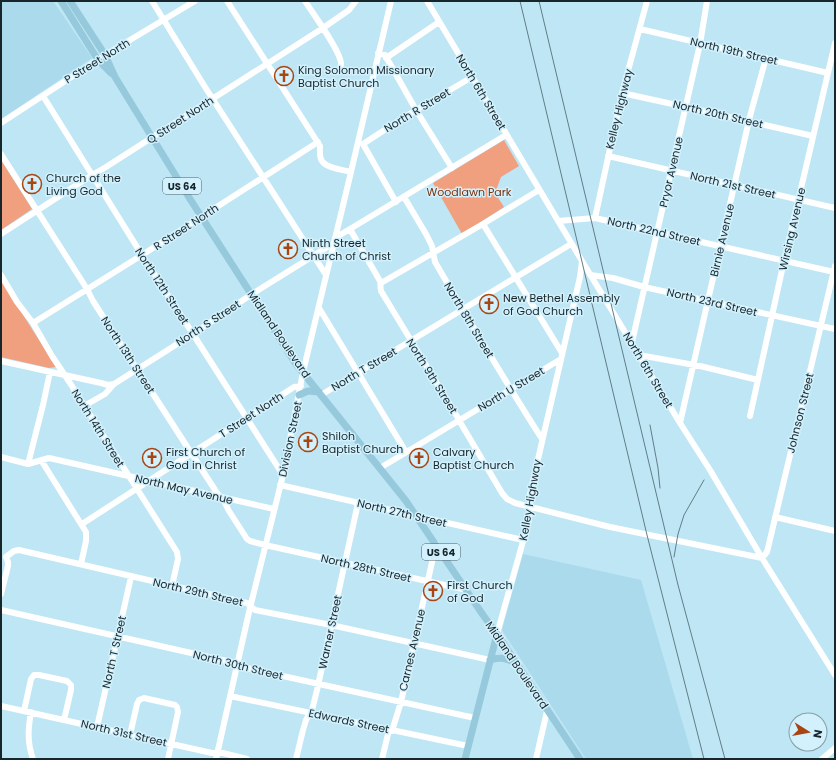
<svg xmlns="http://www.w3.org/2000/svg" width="836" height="760" viewBox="0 0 836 760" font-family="Poppins,sans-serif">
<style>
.built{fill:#aadaec}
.green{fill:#f1a07f}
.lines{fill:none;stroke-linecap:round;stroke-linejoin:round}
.minor{stroke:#fff;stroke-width:6}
.major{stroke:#95c9db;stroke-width:7}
.rail{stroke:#637d86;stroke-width:1}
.labels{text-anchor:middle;stroke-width:3;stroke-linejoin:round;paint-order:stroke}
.shield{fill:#d2f1fd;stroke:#4f636a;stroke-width:1}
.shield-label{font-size:10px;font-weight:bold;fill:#17262b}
.street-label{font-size:11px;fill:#17262b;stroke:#d2f1fd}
.poi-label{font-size:11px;fill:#17262b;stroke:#d2f1fd;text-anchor:start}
.park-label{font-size:11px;fill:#79300b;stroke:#d2f1fd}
</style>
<rect width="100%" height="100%" fill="#bee6f4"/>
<path class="built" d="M1,1H53L92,58L1,119Z
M523,554L641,580L693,759H586L502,630Z"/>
<path class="green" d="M504,140L519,166L501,177L495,193L504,207L462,234L433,183Z
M1,160L32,209L1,230Z
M1,280L56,367L49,368L1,357Z"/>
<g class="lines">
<path class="minor" d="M152,1L205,87L326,275
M227,1L320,146C320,150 319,157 322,161C326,168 344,170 351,172
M305,1C313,14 340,50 341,63C341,66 340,69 339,72
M427,1L582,261L680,423L710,470L762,558L835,675
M640,29L828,73
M378,53L385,55L416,110L452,168
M386,58L439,22
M622,93L686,107L813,136
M43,96L142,255L193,334L283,475
M1,123L105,55L195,1
M363,144L406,116L472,77
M363,144L396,202
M1,154L87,289L93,301L217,493L224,501L229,511L247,539L250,541L265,545L467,590
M608,156L835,208
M404,197L426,234L432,246L435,262C470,322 505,381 542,439
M595,218L622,93L647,1
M558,221L595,218L834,272
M483,224L562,353
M350,229L380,281C381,284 380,288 381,291L458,418L460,422L502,493L507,499L515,503L610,527L762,558L767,552L835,266
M1,234L92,175L106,167L323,28L349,10L356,1
M335,238L506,135
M1,275L17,302L33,323L52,356L70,383L177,552L178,559L172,586
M590,275L613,278L644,287L835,329
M381,283L483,224L539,190
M319,308L406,452
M33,323L142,255L318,142
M632,342L700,44L707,1
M639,355L700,366L758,380
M1,361L101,383L108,385L114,384
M321,395L571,244
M84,406L105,394L114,384L193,334L252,294L334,243
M750,416L784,261L835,43
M680,423L750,116L766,58
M1,457L28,464L49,458L274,509
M41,460L86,532V541L81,564
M28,464L43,405L50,372
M380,468L561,359
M280,485L523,540
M775,517L835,531
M82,524L294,387L301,386
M6,557L14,551L19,550L247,603L255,610L331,625L490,660
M1,594L8,566V562L6,557
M1,610L231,662L242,667L319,684L475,718
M497,634L529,520L530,507V494L580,277L582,261
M230,696L468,746
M1,706L212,753H223L247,759
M24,711L31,679L34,675H39L67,681L71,685V690L64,720
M31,712C28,729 27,742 33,759
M97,727L131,577
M392,731L401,702L436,544
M130,735L137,704L139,700L144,698L175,705L177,707L178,712L168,759
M216,759L249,612L283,475L303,372L351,172L391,1
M296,759L303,730L306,720L312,710L317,690L358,503
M382,759L389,730
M536,759L547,711
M822,759L835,748"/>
<path class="major" d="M61,1L98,60L111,73
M70,1L105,55L115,77L190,199L296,364L406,501L483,615L497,634L580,759
M299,395L308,391L319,392
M490,660C501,656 506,659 516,663
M465,759L497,634"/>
<path class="rail" d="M520,1L647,535L704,759
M539,1L678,585L725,759
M650,425L658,468L660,488
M674,557L678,534L684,515L704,480"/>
</g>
<defs>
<g id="church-ring" transform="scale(1)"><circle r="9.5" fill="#d2f1fd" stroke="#a94512" stroke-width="1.5"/><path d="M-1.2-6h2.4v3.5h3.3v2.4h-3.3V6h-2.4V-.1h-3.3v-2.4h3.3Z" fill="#a94512"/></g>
</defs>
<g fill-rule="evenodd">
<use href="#church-ring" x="284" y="76"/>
<use href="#church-ring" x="32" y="184"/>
<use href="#church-ring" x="288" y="249"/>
<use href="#church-ring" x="489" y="304"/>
<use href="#church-ring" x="308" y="442"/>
<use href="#church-ring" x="152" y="458"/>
<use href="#church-ring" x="419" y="458"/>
<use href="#church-ring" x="433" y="591"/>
</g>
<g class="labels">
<g class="shield">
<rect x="163" y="178" width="38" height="16" rx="3"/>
<rect x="422" y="544" width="38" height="16" rx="3"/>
</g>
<g class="shield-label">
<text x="182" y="190">US 64</text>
<text x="441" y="556">US 64</text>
</g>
<g class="street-label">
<text transform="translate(734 51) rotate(13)" y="4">North 19th Street</text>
<text transform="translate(97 61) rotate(-32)" y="4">P Street North</text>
<text transform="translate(481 92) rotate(59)" y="4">North 6th Street</text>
<text transform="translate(619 109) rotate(-76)" y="4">Kelley Highway</text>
<text transform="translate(417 110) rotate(-31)" y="4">North R Street</text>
<text transform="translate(718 114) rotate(13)" y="4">North 20th Street</text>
<text transform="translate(180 120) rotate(-33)" y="4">Q Street North</text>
<text transform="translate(671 172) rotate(-77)" y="4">Pryor Avenue</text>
<text transform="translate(733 185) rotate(13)" y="4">North 21st Street</text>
<text transform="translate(186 227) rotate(-33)" y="4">R Street North</text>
<text transform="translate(792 229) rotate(-77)" y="4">Wirsing Avenue</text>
<text transform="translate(654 231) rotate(13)" y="4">North 22nd Street</text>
<text transform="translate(722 240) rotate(-77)" y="4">Birnie Avenue</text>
<text transform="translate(162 286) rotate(57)" y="4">North 12th Street</text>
<text transform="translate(712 302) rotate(13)" y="4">North 23rd Street</text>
<text transform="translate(469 320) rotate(59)" y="4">North 8th Street</text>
<text transform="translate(208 323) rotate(-33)" y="4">North S Street</text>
<text transform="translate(279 334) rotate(56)" y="4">Midland Boulevard</text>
<text transform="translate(128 355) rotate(57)" y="4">North 13th Street</text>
<text transform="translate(364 369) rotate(-31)" y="4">North T Street</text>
<text transform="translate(648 370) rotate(59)" y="4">North 6th Street</text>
<text transform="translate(432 376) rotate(58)" y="4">North 9th Street</text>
<text transform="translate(511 389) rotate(-31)" y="4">North U Street</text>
<text transform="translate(800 413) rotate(-76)" y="4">Johnson Street</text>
<text transform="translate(251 415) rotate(-33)" y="4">T Street North</text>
<text transform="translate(98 428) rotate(58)" y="4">North 14th Street</text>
<text transform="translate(290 439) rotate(-78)" y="4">Division Street</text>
<text transform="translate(184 489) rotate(13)" y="4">North May Avenue</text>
<text transform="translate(530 500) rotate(-80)" y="4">Kelley Highway</text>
<text transform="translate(402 513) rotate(13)" y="4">North 27th Street</text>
<text transform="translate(366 568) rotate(13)" y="4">North 28th Street</text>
<text transform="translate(198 592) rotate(13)" y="4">North 29th Street</text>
<text transform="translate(330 632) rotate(-78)" y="4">Warner Street</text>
<text transform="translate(412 650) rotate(-77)" y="4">Carnes Avenue</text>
<text transform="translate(114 652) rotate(-77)" y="4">North T Street</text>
<text transform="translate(238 665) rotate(14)" y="4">North 30th Street</text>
<text transform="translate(517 665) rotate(56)" y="4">Midland Boulevard</text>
<text transform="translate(349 721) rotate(12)" y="4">Edwards Street</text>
<text transform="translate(124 733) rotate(13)" y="4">North 31st Street</text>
</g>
<g class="poi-label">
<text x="298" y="74">King Solomon Missionary<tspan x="298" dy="13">Baptist Church</tspan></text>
<text x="46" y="182">Church of the<tspan x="46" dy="13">Living God</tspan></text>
<text x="302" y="247">Ninth Street<tspan x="302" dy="13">Church of Christ</tspan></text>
<text x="503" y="302">New Bethel Assembly<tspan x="503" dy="13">of God Church</tspan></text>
<text x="322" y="440">Shiloh<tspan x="322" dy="13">Baptist Church</tspan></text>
<text x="166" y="456">First Church of<tspan x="166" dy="13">God in Christ</tspan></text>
<text x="433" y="456">Calvary<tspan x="433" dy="13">Baptist Church</tspan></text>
<text x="447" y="589">First Church<tspan x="447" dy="13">of God</tspan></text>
</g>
<g class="park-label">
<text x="469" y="196">Woodlawn Park</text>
</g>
</g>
<rect width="836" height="760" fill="none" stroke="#17262b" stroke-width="4"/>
<g transform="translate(808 732) rotate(101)"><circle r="19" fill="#d2f1fd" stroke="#87a0a9"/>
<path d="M0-3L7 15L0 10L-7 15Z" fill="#a94512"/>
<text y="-6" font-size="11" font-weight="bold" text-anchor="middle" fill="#17262b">N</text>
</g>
</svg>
